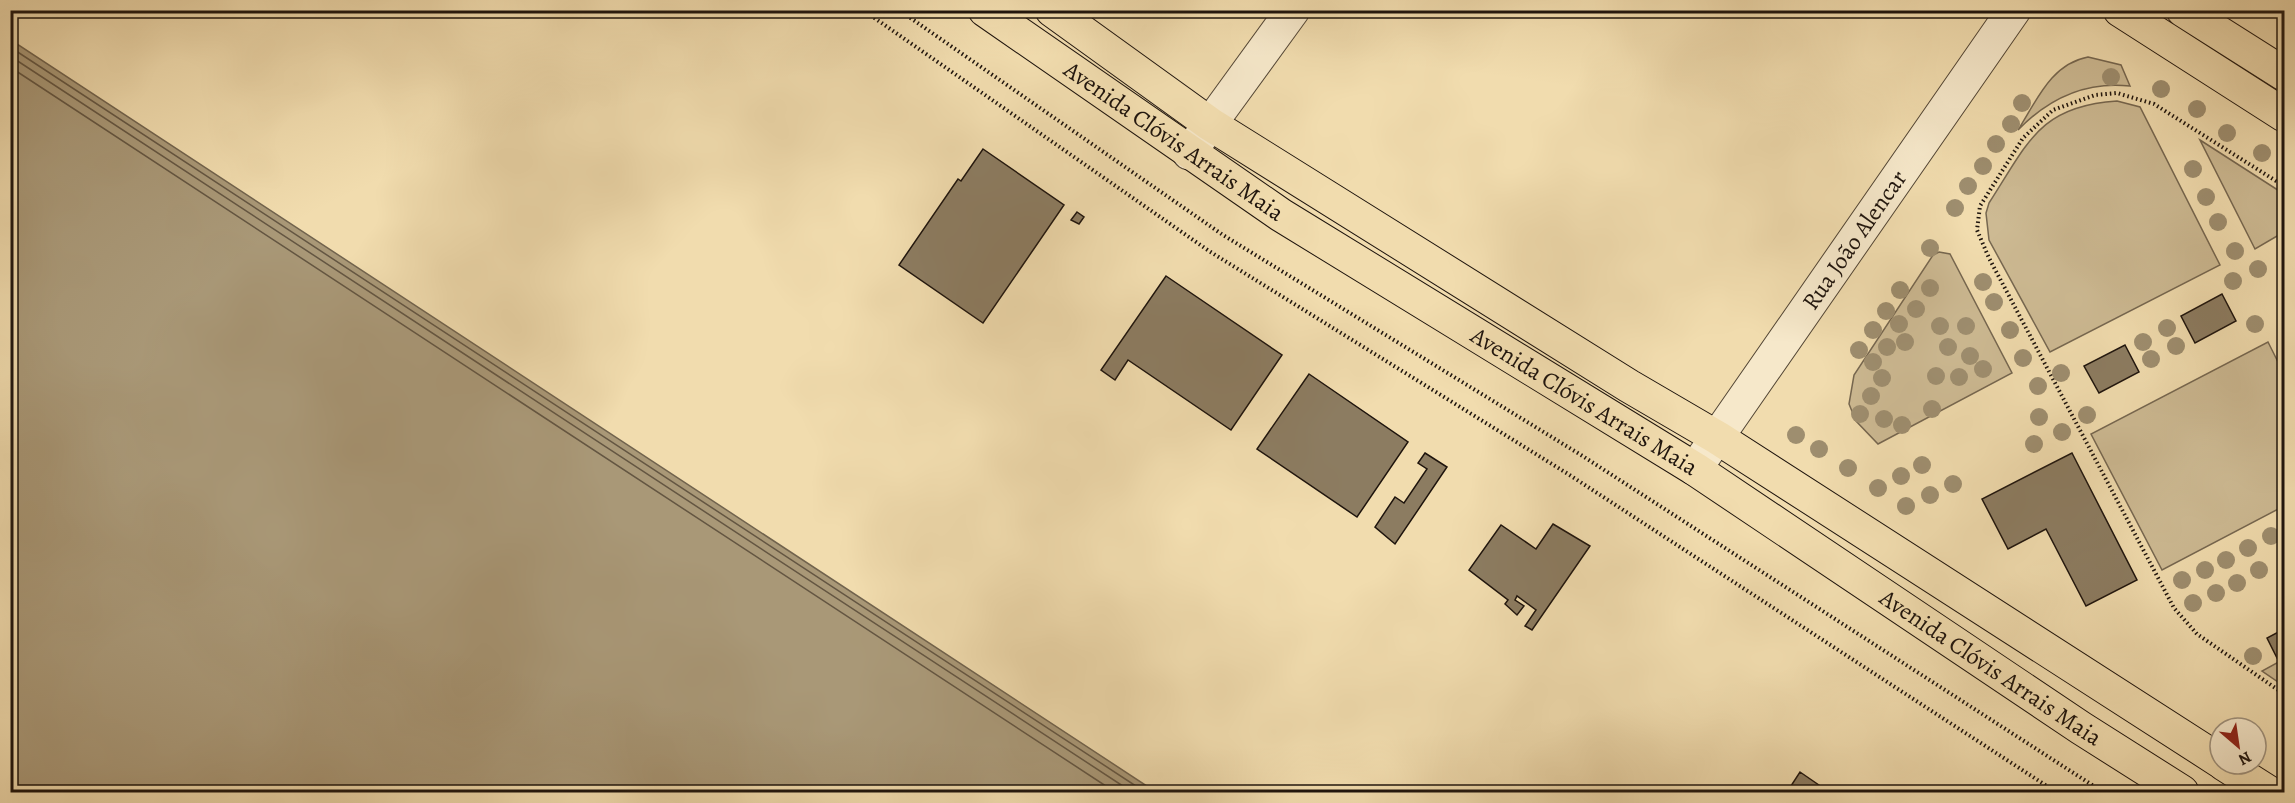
<svg xmlns="http://www.w3.org/2000/svg" width="2295" height="803" viewBox="0 0 2295 803" font-family="Alegreya,serif">
<style>
.green{fill:#cdba93;stroke:#766750;stroke-width:1.5}
.water{fill:#a99877;stroke:#71634d;stroke-width:1.5}
.lines{fill:none;stroke-linecap:round;stroke-linejoin:round}
.shore{stroke:#645642;stroke-width:1.5}
.building{fill:#8c7c61;stroke:#1e140d;stroke-width:1.5}
.minor-casing{stroke:#534635;stroke-width:35}
.major-casing{stroke:#1e140d;stroke-width:35}
.path{stroke:#1e140d;stroke-width:4;stroke-dasharray:1.5 3;stroke-linecap:butt}
.minor{stroke:#f6e8ca;stroke-width:33}
.major{stroke:#f1dcae;stroke-width:33}
.tree{fill:#9e8e6f}
.labels{text-anchor:middle;stroke-width:4.5;stroke-linejoin:round;paint-order:stroke}
.street-label{font-size:24px;fill:#1e140d;stroke:#f6e8ca}
</style>
<rect width="100%" height="100%" fill="#f1dcae"/>
<filter id="stains"><feTurbulence type="fractalNoise" baseFrequency=".00333" numOctaves="4"/><feColorMatrix values="0 0 0 0 .2 0 0 0 0 .09 0 0 0 0 .02 0 0 0 .5 -.17"/></filter>
<radialGradient id="worn" r=".72"><stop offset=".6" stop-color="#630" stop-opacity="0"/><stop offset="1" stop-color="#630" stop-opacity=".3"/></radialGradient>
<path class="green" d="M2088,57L2121,65L2130,86C2085,81 2049,98 2018,130C2037,100 2051,64 2088,57Z
M2117,101L2140,107L2220,265L2050,352L1989,240L1986,213L1989,203C2028,143 2039,106 2117,101Z
M2200,140L2284,194V232L2255,249Z
M1939,252L1950,254L2012,373L1878,444L1856,421L1849,404L1854,375L1933,255Z
M2268,342L2284,374V506L2162,570L2091,434Z
M2284,659V686L2262,671Z"/>
<path class="water" d="M10,40H11L1156,792H11Z"/>
<g class="lines">
<path class="shore" d="M10,47L1145,792
M10,56L1132,792
M10,67L1115,792"/>
</g>
<path class="building" d="M983,149L1064,205L983,323L899,265L958,179L961,181Z
M1077,212L1084,217L1079,224L1071,220Z
M1166,276L1282,355L1231,430L1128,360L1115,380L1101,370Z
M2222,294L2236,321L2195,343L2181,316Z
M2125,345L2139,372L2099,393L2084,366Z
M1309,374L1408,442L1357,517L1257,449Z
M1425,453L1447,467L1395,544L1375,527L1395,497L1404,503L1427,469L1418,463Z
M2072,453L2137,580L2086,606L2046,529L2008,549L1982,499Z
M1553,524L1590,546L1532,630L1525,626L1536,610L1517,596L1515,600L1524,606L1517,615L1505,604L1508,600L1469,570L1501,525L1536,549Z
M2284,629V654L2277,658L2267,638Z
M1800,772L1829,792H1787Z"/>
<g class="lines">
<g class="minor-casing">
<g id="minor">
<path d="M1189,153L1293,10"/>
<path id="s1" d="M1695,469L2014,10"/>
</g>
</g>
<g class="major-casing">
<g id="major">
<path id="s2" d="M985,10L1281,215L1695,469L2081,728L2182,792"/>
<path d="M1052,10L1210,124L1629,386L1718,438L2220,761"/>
<path d="M2120,10L2284,115"/>
<path d="M2183,10L2284,74"/>
<path d="M2224,764L2268,792"/>
</g>
</g>
<path class="path" d="M863,10L1209,251L1568,474L2056,792
M899,10L1223,235L1581,455L2103,792
M2284,186L2154,104L2117,93L2095,95L2053,110L2023,138L1980,206L1977,230L1989,258L2174,608L2197,634L2284,694"/>
<use href="#minor" class="minor"/>
<use href="#major" class="major"/>
</g>
<g class="tree">
<circle cx="2111" cy="77" r="9"/>
<circle cx="2161" cy="89" r="9"/>
<circle cx="2022" cy="103" r="9"/>
<circle cx="2197" cy="109" r="9"/>
<circle cx="2011" cy="124" r="9"/>
<circle cx="2227" cy="133" r="9"/>
<circle cx="1996" cy="144" r="9"/>
<circle cx="2262" cy="153" r="9"/>
<circle cx="1983" cy="166" r="9"/>
<circle cx="2193" cy="169" r="9"/>
<circle cx="1968" cy="186" r="9"/>
<circle cx="2206" cy="197" r="9"/>
<circle cx="1955" cy="208" r="9"/>
<circle cx="2218" cy="222" r="9"/>
<circle cx="1930" cy="248" r="9"/>
<circle cx="2235" cy="251" r="9"/>
<circle cx="2258" cy="269" r="9"/>
<circle cx="2233" cy="281" r="9"/>
<circle cx="1983" cy="282" r="9"/>
<circle cx="1930" cy="288" r="9"/>
<circle cx="1900" cy="290" r="9"/>
<circle cx="1994" cy="302" r="9"/>
<circle cx="1916" cy="309" r="9"/>
<circle cx="1886" cy="311" r="9"/>
<circle cx="1899" cy="324" r="9"/>
<circle cx="2255" cy="324" r="9"/>
<circle cx="1940" cy="326" r="9"/>
<circle cx="1966" cy="326" r="9"/>
<circle cx="2167" cy="328" r="9"/>
<circle cx="1873" cy="330" r="9"/>
<circle cx="2010" cy="330" r="9"/>
<circle cx="1905" cy="342" r="9"/>
<circle cx="2143" cy="342" r="9"/>
<circle cx="2176" cy="346" r="9"/>
<circle cx="1887" cy="347" r="9"/>
<circle cx="1948" cy="347" r="9"/>
<circle cx="1859" cy="350" r="9"/>
<circle cx="1970" cy="356" r="9"/>
<circle cx="2023" cy="358" r="9"/>
<circle cx="2151" cy="359" r="9"/>
<circle cx="1873" cy="362" r="9"/>
<circle cx="1983" cy="369" r="9"/>
<circle cx="2061" cy="373" r="9"/>
<circle cx="1936" cy="376" r="9"/>
<circle cx="1959" cy="377" r="9"/>
<circle cx="1882" cy="378" r="9"/>
<circle cx="2038" cy="386" r="9"/>
<circle cx="1871" cy="396" r="9"/>
<circle cx="1932" cy="409" r="9"/>
<circle cx="1860" cy="414" r="9"/>
<circle cx="2087" cy="415" r="9"/>
<circle cx="2039" cy="417" r="9"/>
<circle cx="1884" cy="419" r="9"/>
<circle cx="1902" cy="425" r="9"/>
<circle cx="2062" cy="432" r="9"/>
<circle cx="1796" cy="435" r="9"/>
<circle cx="2034" cy="444" r="9"/>
<circle cx="1819" cy="449" r="9"/>
<circle cx="1922" cy="465" r="9"/>
<circle cx="1848" cy="468" r="9"/>
<circle cx="1901" cy="476" r="9"/>
<circle cx="1953" cy="484" r="9"/>
<circle cx="1878" cy="488" r="9"/>
<circle cx="1930" cy="495" r="9"/>
<circle cx="1906" cy="506" r="9"/>
<circle cx="2271" cy="536" r="9"/>
<circle cx="2248" cy="548" r="9"/>
<circle cx="2226" cy="560" r="9"/>
<circle cx="2205" cy="570" r="9"/>
<circle cx="2259" cy="570" r="9"/>
<circle cx="2182" cy="580" r="9"/>
<circle cx="2237" cy="583" r="9"/>
<circle cx="2216" cy="593" r="9"/>
<circle cx="2193" cy="603" r="9"/>
<circle cx="2253" cy="656" r="9"/>
</g>
<g class="labels">
<g class="street-label">
<text dy="8" stroke="none"><textPath href="#s2" startOffset="230">Avenida Clóvis Arrais Maia</textPath></text>
<text dy="8" stroke="none"><textPath href="#s1" startOffset="279">Rua João Alencar</textPath></text>
<text dy="8" stroke="none"><textPath href="#s2" startOffset="716">Avenida Clóvis Arrais Maia</textPath></text>
<text dy="8" stroke="none"><textPath href="#s2" startOffset="1202">Avenida Clóvis Arrais Maia</textPath></text>
</g>
</g>
<rect width="2295" height="803" fill="none" stroke="#f1dcae" stroke-width="36"/>
<rect x="12" y="12" width="2271" height="779" fill="none" stroke="#1e140d" stroke-width="3"/>
<rect x="18" y="18" width="2259" height="767" fill="none" stroke="#1e140d" stroke-width="1.5"/>
<g transform="translate(2238 746) rotate(151)"><circle r="28" fill="#f6e8ca" stroke="#a0937e" stroke-width="1.5"/>
<path d="M0-4.5L10 22L0 15L-10 22Z" fill="#8f2418"/>
<text y="-9" font-size="16" font-weight="bold" text-anchor="middle" fill="#1e140d">N</text>
</g>
<rect width="100%" height="100%" filter="url(#stains)"/>
<rect width="100%" height="100%" fill="url(#worn)"/>
</svg>
